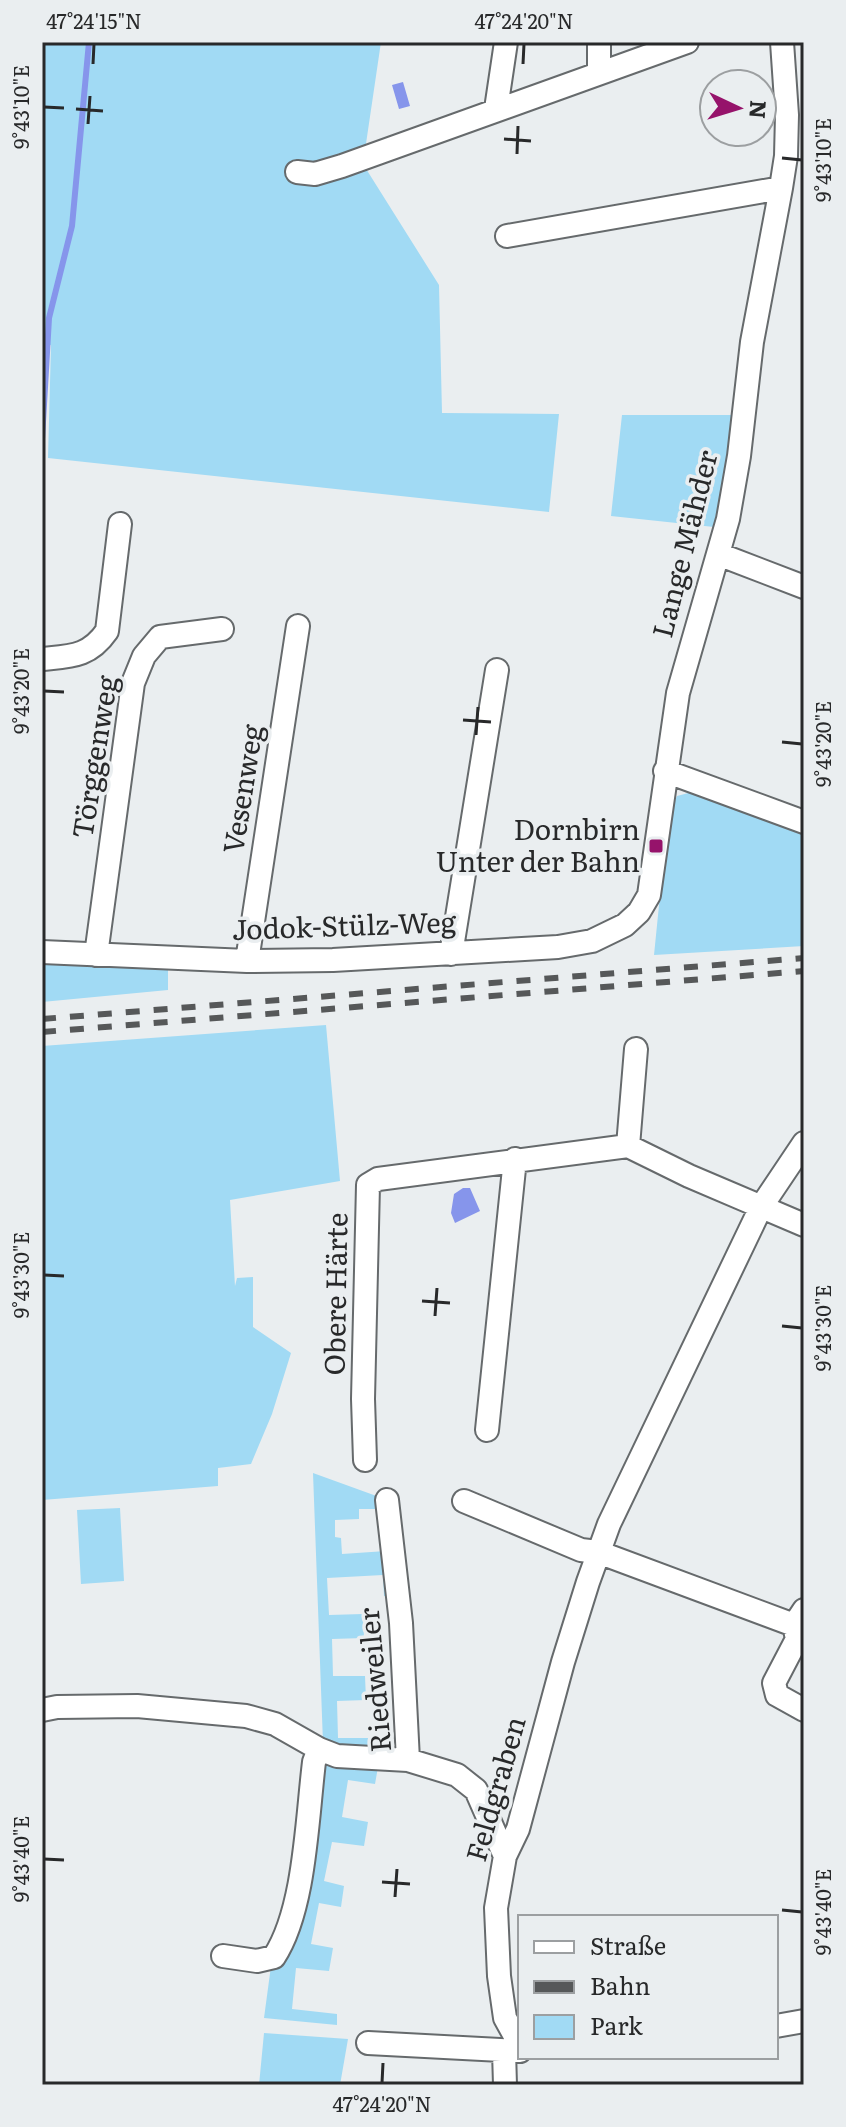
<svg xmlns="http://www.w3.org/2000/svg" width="846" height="2127" viewBox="0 0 846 2127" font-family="Literata,serif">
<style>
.green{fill:#a1daf4}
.water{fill:#8695eb}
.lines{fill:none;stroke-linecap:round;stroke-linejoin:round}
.stream{stroke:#8695eb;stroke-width:6}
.minor-casing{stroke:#666a6c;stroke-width:26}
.minor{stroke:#fff;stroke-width:22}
.rail{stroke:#565859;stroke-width:6;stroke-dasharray:14 14;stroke-linecap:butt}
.ticks{fill:none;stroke:#28292a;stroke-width:3}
.poi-dot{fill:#96136b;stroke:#eaeef0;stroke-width:3}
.labels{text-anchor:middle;stroke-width:7;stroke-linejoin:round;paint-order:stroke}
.street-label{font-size:28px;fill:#28292a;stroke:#eaeef0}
.poi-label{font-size:28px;fill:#28292a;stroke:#eaeef0;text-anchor:end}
.neatline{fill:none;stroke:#28292a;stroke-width:3}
.ticks-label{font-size:20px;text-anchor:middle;fill:#28292a}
</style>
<rect width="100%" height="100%" fill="#eaeef0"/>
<path class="green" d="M42,42H381L363,164L439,285L442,413L559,414L549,512L48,458L51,345L42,347Z
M622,415H736L729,474L714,527L611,516Z
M696,791L804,831V946L654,955L668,816L677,796Z
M42,960L168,966V990L42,1002Z
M326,1025L340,1181L230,1200L235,1286L237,1278L253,1277V1327L291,1353L272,1414L251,1464L218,1468V1486L42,1500V1046Z
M313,1473L382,1498L383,1509H359V1519L335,1520V1537L341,1538L342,1554L386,1551L394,1596H384L383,1575L327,1578L329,1615L363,1614L364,1638L332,1639L333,1676H365L366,1700L337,1701L338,1738H368V1751L323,1743Z
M120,1508L124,1581L81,1584L77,1510Z
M322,1762L378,1767L375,1784L348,1780L342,1817L368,1822L364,1846L332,1842L324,1881L344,1886L341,1907L319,1903L311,1944L333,1948L329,1971L296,1968L292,2009L337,2014V2025L264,2018L271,1966Z
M264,2033L348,2039L340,2085H259Z"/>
<path class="water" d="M403,82L410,106L399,109L392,85Z
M463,1188H470L480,1211L455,1223L451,1213L454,1194Z"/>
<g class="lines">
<path class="stream" d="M42,439L49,318L72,226L89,42"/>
<g class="minor-casing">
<path id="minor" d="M599,72V42
M496,109L506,42
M297,172L315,174L342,166L687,42
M507,236L781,188
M718,554L804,587
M42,659C71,656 89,657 107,631L120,524
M665,771L804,822
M42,952L247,961L333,960L558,947L592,941L625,925L639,912L649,895L678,693L728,519L739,456L752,342L781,188L786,156L787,115L782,42
M451,954L497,670
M96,955L133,683L144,656L160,637L222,629
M247,961L298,626
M628,1146L636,1049
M487,1430L515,1159
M365,1460L363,1399L368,1185L378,1179L628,1146L689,1176L804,1225
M387,1500L401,1623L408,1760
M464,1501L581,1550L598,1552L794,1625
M804,1610L794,1625L797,1639L774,1683L777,1695L804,1710
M42,1710L57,1707L137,1706L246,1716L275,1724L319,1749L337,1756L408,1760L457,1775L476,1790L505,1856
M223,1956L257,1961L274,1957C305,1910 307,1819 314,1762L319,1749
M776,2026L804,2021
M368,2043L520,2051
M520,2045L505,2018L499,1976L496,1908L505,1856L518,1829L563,1662L588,1582L609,1524L761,1207L804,1143
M504,2051L505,2085"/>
</g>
<use href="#minor" class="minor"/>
<path class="rail" d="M42,1019L804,958
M42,1032L804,971"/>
</g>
<path class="ticks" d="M93,64L94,44M523,64L524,44M44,107L64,108M76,109L103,111M88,124L90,96M504,139L531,141M517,154L518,126M782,158L802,160M44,691L64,692M463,720L491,722M476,735L478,707M782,742L802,744M44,1275L64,1276M422,1301L450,1303M435,1316L437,1288M782,1326L802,1328M44,1859L64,1860M382,1882L410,1884M395,1897L397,1869M782,1910L802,1912M382,2083L383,2063"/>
<rect class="poi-dot" x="648" y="838" width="16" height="16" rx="4"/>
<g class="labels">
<g class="street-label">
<text transform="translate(685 544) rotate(-76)" y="10">Lange Mähder</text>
<text transform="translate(95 757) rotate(-81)" y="10">Törggenweg</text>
<text transform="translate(243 789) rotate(-81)" y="10">Vesenweg</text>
<text transform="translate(344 926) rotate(-2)" y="10">Jodok-Stülz-Weg</text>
<text transform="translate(336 1294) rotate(-89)" y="10">Obere Härte</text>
<text transform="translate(375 1680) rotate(-95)" y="10">Riedweiler</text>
<text transform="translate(496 1789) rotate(-74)" y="10">Feldgraben</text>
</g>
<g class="poi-label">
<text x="640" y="840">Dornbirn<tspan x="640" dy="32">Unter der Bahn</tspan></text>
</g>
</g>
<rect width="846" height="2127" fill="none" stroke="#eaeef0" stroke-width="88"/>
<rect x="518" y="1915" width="260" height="144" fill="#eaeef0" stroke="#9c9fa1" stroke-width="2"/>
<rect x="534" y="1941" width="40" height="12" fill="#ffffff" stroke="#9c9fa1" stroke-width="2"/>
<text x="590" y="1955" font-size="24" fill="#28292a">Straße</text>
<rect x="534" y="1981" width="40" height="12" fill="#565859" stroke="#9c9fa1" stroke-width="2"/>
<text x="590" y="1995" font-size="24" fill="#28292a">Bahn</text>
<rect x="534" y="2015" width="40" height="24" fill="#a1daf4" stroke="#9c9fa1" stroke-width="2"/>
<text x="590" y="2035" font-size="24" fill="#28292a">Park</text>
<g transform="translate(738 108) rotate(94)"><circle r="38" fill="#eaeef0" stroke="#9c9fa1" stroke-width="2"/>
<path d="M0-6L14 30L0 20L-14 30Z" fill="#96136b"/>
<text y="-12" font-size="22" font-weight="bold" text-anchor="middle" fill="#28292a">N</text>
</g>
<rect x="44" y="44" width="758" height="2039" class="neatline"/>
<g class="ticks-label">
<text x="94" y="29">47°24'15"N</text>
<text x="524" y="29">47°24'20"N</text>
<text transform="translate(22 107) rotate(-90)" y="7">9°43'10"E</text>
<text transform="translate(824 160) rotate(-90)" y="7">9°43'10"E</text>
<text transform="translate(22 691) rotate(-90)" y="7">9°43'20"E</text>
<text transform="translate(824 744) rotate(-90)" y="7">9°43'20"E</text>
<text transform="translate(22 1275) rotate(-90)" y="7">9°43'30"E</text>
<text transform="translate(824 1328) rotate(-90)" y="7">9°43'30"E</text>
<text transform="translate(22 1859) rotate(-90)" y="7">9°43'40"E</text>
<text transform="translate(824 1912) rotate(-90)" y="7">9°43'40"E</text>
<text x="382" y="2112">47°24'20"N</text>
</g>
</svg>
